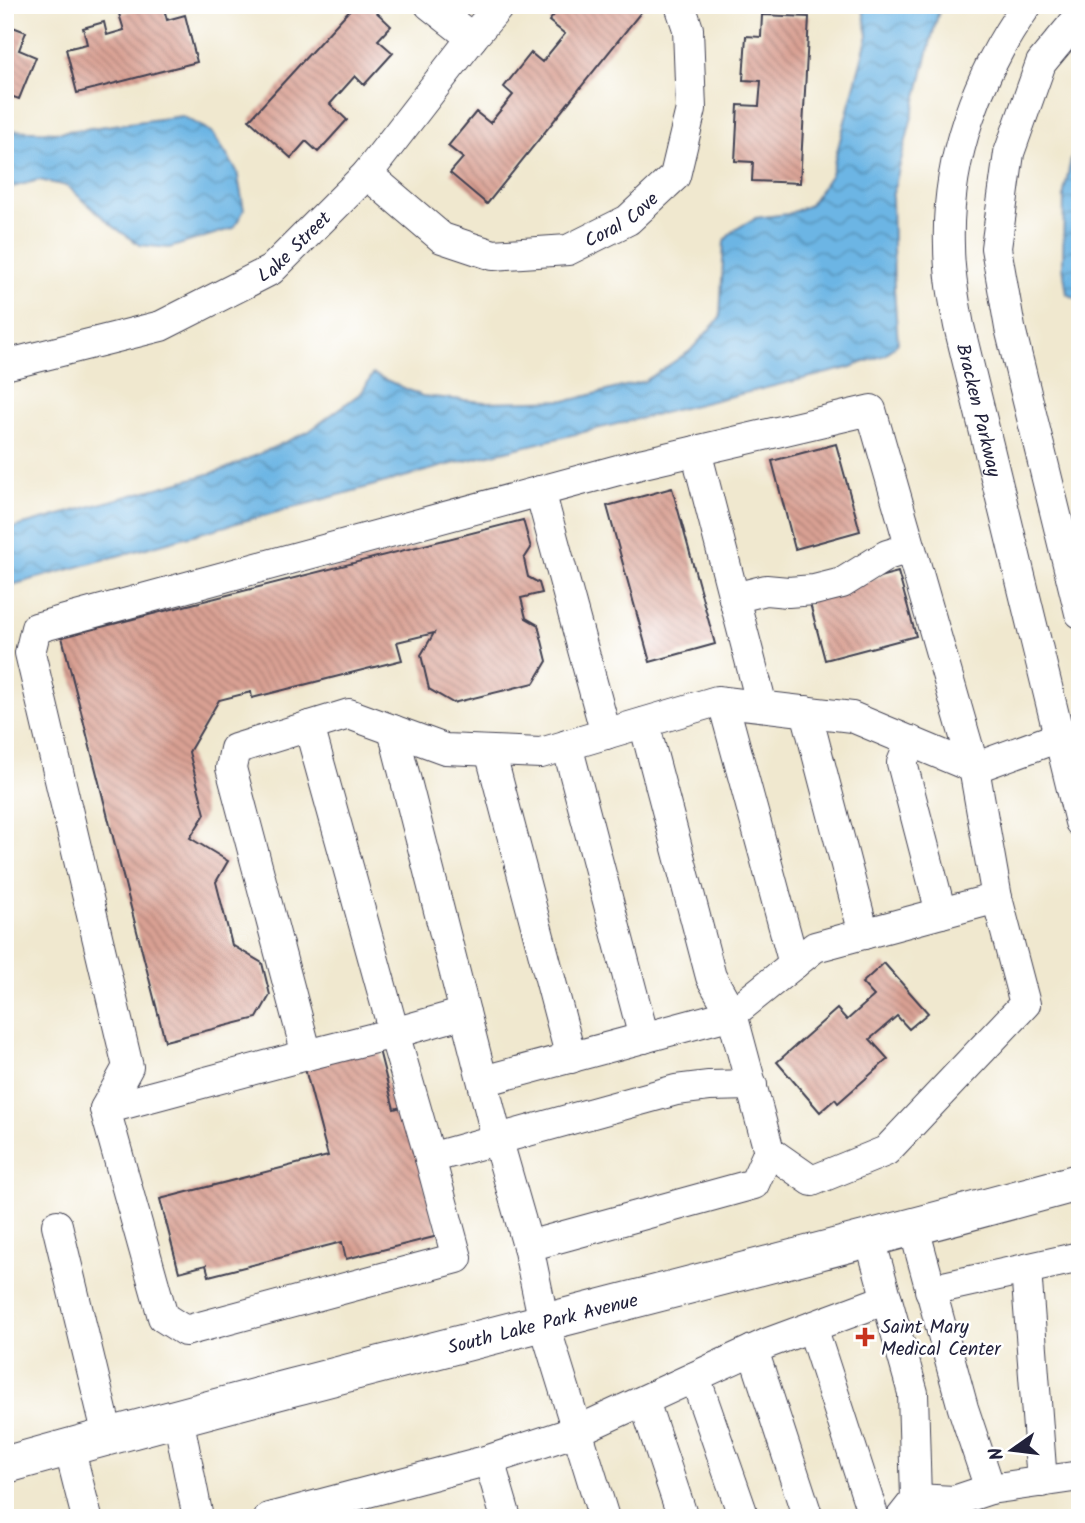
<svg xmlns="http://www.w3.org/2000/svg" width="1085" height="1523" viewBox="0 0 1085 1523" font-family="Kalam,sans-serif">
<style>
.water{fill:url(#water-waves);stroke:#476c90;stroke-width:2}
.building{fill:url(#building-back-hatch)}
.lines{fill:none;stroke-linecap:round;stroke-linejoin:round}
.minor-casing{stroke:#414051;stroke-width:32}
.major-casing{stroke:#414051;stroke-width:39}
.minor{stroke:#fff;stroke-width:30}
.major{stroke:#fff;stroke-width:37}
.poi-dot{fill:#c8321e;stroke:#fff;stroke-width:2.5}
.labels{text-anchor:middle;stroke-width:5;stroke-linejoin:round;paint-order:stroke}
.street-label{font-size:19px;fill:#22223b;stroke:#fff}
.poi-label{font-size:19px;fill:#22223b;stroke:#fff;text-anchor:start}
</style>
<defs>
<pattern id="water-waves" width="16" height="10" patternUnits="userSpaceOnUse" patternTransform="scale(1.75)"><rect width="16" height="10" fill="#6cb5e4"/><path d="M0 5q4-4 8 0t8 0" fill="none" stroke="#5893ba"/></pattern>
<pattern id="building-back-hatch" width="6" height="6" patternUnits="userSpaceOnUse" patternTransform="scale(1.75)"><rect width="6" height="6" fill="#d9a093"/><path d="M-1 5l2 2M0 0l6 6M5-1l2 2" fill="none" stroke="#b08279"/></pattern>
</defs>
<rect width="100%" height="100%" fill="#fff"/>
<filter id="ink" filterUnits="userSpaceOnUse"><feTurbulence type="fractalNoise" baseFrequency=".0143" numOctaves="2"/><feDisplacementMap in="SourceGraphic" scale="14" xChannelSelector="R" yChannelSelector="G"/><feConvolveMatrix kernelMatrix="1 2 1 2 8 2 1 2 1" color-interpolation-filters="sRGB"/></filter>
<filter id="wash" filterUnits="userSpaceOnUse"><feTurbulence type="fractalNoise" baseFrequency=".00686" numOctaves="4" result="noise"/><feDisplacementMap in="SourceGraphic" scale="28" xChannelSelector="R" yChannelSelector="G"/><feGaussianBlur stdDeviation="1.57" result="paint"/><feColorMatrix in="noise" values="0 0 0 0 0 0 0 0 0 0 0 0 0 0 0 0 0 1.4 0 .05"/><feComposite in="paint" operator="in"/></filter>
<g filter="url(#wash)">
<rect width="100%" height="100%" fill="#f0e8cf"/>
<path class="water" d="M862,5H939L940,7L930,44L892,197L894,289L898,343L885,355L848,368L444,466L5,587V530L223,470L308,432L362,392L373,374L422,396L485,402L571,400L645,381L690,351L720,318L724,241L733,231L755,218L788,214L810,205L831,174L868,35Z
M182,116L212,132L237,171L244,210L234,228L169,248L140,245L114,227L67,186L39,180L5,189V130L60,132Z
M1080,127V300L1067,294L1063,266L1064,192L1077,132Z"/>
<g id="blocks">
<path class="building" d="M151,5H163L167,20L185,15L197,62L77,93L66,49L87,44L83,28L104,22L107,35L124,30L119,14Z
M354,5H369L391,26L378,40L393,53L364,85L355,76L330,104L347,120L318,152L306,141L291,158L249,120Z
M562,5H634L642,11L487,204L450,173L463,158L448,146L476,112L490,123L513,95L504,87L531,53L542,62L565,34L549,21Z
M762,15L809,17L800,183L752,181L753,162L735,161L738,105L759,106L761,81L743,80L746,36L761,37Z
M5,24L26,32L19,50L36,57L19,99L5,94Z
M836,444L860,531L795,549L772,461Z
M672,488L715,644L650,662L607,506Z
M523,520L531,548L524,559L528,577L539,583L542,593L521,598L526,618L538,625L547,661L534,683L453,703L429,689L421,655L434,633L397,642L402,660L252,698L251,692L219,700L189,752L205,814L190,838L228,861L216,882L232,945L262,963L270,995L257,1018L165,1041L62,637Z
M898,572L916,636L825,660L808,596Z
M884,963L928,1013L909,1029L897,1016L870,1039L888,1059L838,1103L835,1099L820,1112L777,1062L837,1009L847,1020L874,996L862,983Z
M378,1046L394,1109L405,1106L438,1236L346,1259L342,1242L209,1276L206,1265L179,1272L160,1199L328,1156L304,1065Z"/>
</g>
</g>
<g filter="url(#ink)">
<use href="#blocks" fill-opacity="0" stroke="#414051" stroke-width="2"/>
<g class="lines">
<g class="minor-casing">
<g id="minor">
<path d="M430,5L472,38"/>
<path id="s1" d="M1027,5C977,75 946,160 949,246C949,273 954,300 959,326L1080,822"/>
<path d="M1080,16L1041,63L1009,153L996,248L1010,328L1080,613"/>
<path id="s2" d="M367,174L442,238L493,255L568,250L628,220L675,176L691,109L688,29L680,5"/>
<path id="s3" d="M5,365L161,326L271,270L367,174L472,38L500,5"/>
<path d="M696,451L762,706"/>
<path d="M540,491L606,734"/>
<path d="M734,598L766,590L788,592L814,590L842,583L887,555L910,548"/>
<path d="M723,702L794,964"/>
<path d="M806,711L864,934"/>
<path d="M309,726L394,1033L465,1013"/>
<path d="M393,730L497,1138L528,1246L544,1323L604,1518"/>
<path d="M911,741L902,763L941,913"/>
<path d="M567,745L644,1038"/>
<path d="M490,751L571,1058"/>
<path d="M483,1081L732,1014L815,947L997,898L974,768L852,717L717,701L541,753L445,749L349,714L235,749L231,768L307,1055L394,1033L430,1158L457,1258L185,1331L163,1317L105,1109L128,1067L30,653L36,628L644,463L871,410L974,768L1059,737L1080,732"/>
<path d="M105,1109L307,1055"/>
<path d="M769,1151L812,1181L886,1151L1025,1004L997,898"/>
<path d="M430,1158L676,1090L709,1086L752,1085"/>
<path d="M57,1225L108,1436"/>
<path d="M914,1228L963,1408L990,1489"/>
<path d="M870,1239L913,1393L916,1499L901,1518"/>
<path d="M528,1246L754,1184L769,1151L732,1014L711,977L644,723"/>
<path d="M1026,1269L1042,1482"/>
<path d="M930,1290L1080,1257"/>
<path d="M812,1327L874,1518"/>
<path d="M753,1350L808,1518"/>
<path d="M695,1377L744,1518"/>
<path d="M644,1401L683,1518"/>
<path d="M178,1417L198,1518"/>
<path d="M69,1447L87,1518"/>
<path d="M489,1460L577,1431L768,1343L887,1299"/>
<path d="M916,1499L954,1501L990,1489L1080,1476"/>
<path d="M269,1518L489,1460L506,1518"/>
</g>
</g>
<g class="major-casing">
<g id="major">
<path id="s4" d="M5,1465C362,1365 723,1280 1080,1182"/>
</g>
</g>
<use href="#minor" class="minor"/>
<use href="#major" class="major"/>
</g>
</g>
<path class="poi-dot" d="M861.5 1326.5h7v7h7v7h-7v7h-7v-7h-7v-7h7z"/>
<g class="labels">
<g class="street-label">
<text dy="7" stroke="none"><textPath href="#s2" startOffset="289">Coral Cove</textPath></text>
<text dy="7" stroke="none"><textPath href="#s3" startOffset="317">Lake Street</textPath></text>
<text dy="7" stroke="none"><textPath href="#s1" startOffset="425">Bracken Parkway</textPath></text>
<text dy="7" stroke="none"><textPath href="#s4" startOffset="556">South Lake Park Avenue</textPath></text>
</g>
<g class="poi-label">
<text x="881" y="1333">Saint Mary<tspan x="881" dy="22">Medical Center</tspan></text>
</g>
</g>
<rect width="1085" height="1523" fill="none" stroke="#fff" stroke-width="28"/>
<g transform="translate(1012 1450) rotate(256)" stroke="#ffffff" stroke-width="5" paint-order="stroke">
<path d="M0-5L12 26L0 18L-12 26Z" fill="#22223b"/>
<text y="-10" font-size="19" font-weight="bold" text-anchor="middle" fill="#22223b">N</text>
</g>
</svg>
